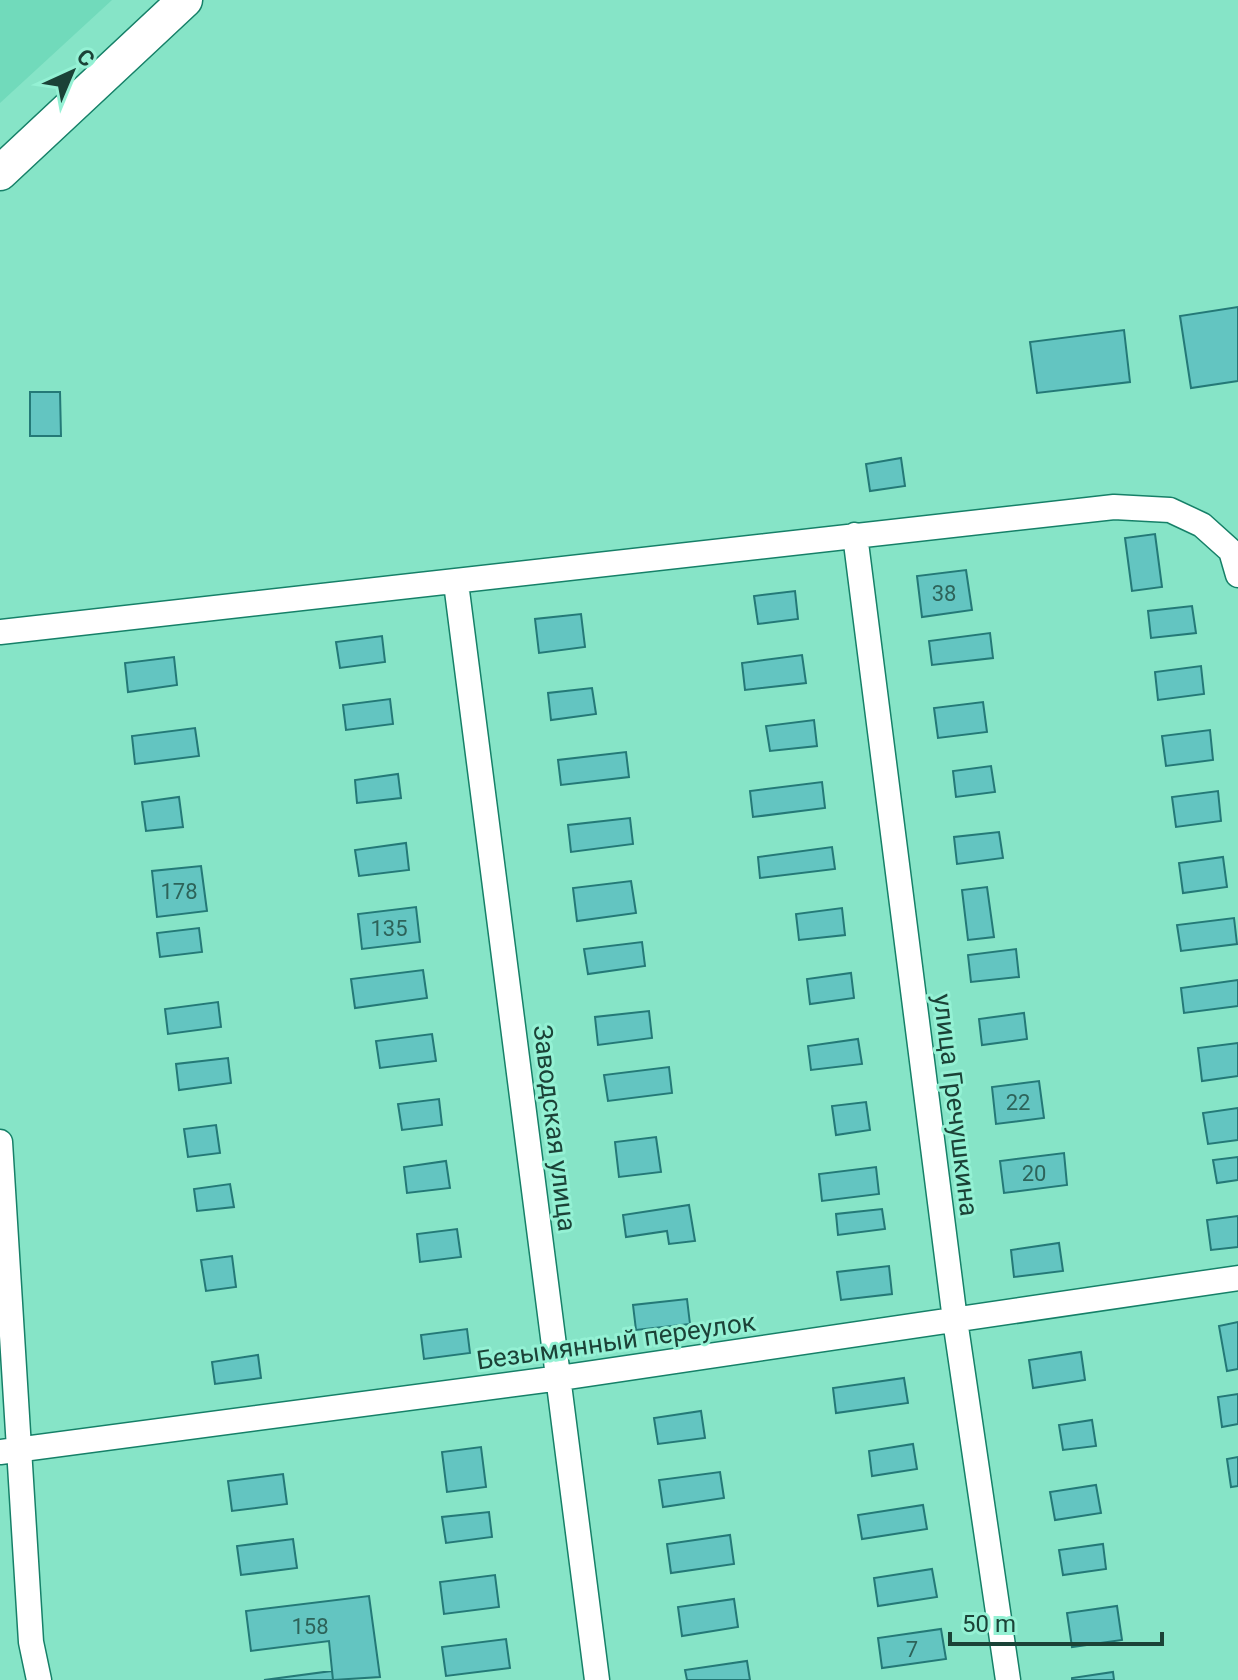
<svg xmlns="http://www.w3.org/2000/svg" width="1238" height="1680" viewBox="0 0 1238 1680" font-family="Roboto,sans-serif">
<style>
.built{fill:#71dabb}
.building{fill:#63c5c1;stroke:#247977;stroke-width:2}
.lines{fill:none;stroke-linecap:round;stroke-linejoin:round}
.minor-casing{stroke:#168068;stroke-width:27}
.secondary-casing{stroke:#168068;stroke-width:37}
.minor{stroke:#fff;stroke-width:24}
.secondary{stroke:#fff;stroke-width:34}
.labels{text-anchor:middle;stroke-width:6;stroke-linejoin:round;paint-order:stroke}
.number-label{font-size:22px;fill:#2d635a}
.street-label{font-size:26px;fill:#1b4237;stroke:#94f1d4}
</style>
<rect width="100%" height="100%" fill="#86e4c7"/>
<path class="built" d="M0,0H112L0,103Z"/>
<path class="building" d="M1238,307V381L1191,388L1180,316Z
M1124,330L1130,382L1037,393L1030,342Z
M30,392H60L61,436H30Z
M901,458L905,486L870,491L866,464Z
M1155,534L1162,587L1132,591L1125,538Z
M966,570L972,610L922,617L917,576Z
M795,591L798,619L758,624L754,596Z
M1192,606L1196,633L1151,638L1148,611Z
M581,614L585,647L539,653L535,619Z
M990,633L993,658L932,665L929,641Z
M382,636L385,662L340,668L336,642Z
M802,655L806,683L745,690L742,663Z
M174,657L177,685L128,692L125,663Z
M1201,666L1204,694L1158,700L1155,672Z
M592,688L596,714L551,720L548,693Z
M390,699L393,724L346,730L343,705Z
M983,702L987,732L938,738L934,708Z
M814,720L817,746L770,751L766,726Z
M195,728L199,756L135,764L132,736Z
M1210,730L1213,760L1166,766L1162,736Z
M626,752L629,777L561,785L558,760Z
M991,766L995,792L956,797L953,771Z
M398,774L401,798L357,803L355,780Z
M822,782L825,808L753,817L750,791Z
M1218,791L1221,821L1176,827L1172,797Z
M179,797L183,827L146,831L142,802Z
M630,818L633,844L571,852L568,825Z
M999,832L1003,858L957,864L954,837Z
M406,843L409,870L359,876L355,850Z
M832,847L835,869L760,878L758,857Z
M1223,857L1227,887L1183,893L1179,863Z
M201,866L207,911L157,917L152,871Z
M631,881L636,913L577,921L573,888Z
M987,887L994,937L968,940L962,890Z
M416,907L420,942L362,949L358,914Z
M842,908L845,935L799,940L796,914Z
M1234,918L1237,944L1181,951L1177,925Z
M199,928L202,952L160,957L157,933Z
M642,942L645,966L588,974L584,949Z
M1016,949L1019,977L971,982L968,955Z
M423,970L427,998L355,1008L351,979Z
M851,973L854,998L810,1004L807,979Z
M1238,980V1006L1184,1013L1181,988Z
M218,1002L221,1027L168,1034L165,1009Z
M649,1011L652,1038L598,1045L595,1017Z
M1024,1013L1027,1039L982,1045L979,1019Z
M432,1034L436,1061L380,1068L376,1041Z
M858,1039L862,1064L811,1070L808,1046Z
M1238,1043V1076L1202,1081L1198,1048Z
M228,1058L231,1083L179,1090L176,1064Z
M669,1067L672,1093L608,1101L604,1075Z
M1039,1081L1044,1118L996,1124L992,1087Z
M439,1099L442,1125L402,1130L398,1104Z
M866,1102L870,1130L836,1135L832,1106Z
M1238,1108V1140L1208,1144L1203,1113Z
M216,1125L220,1153L188,1157L184,1129Z
M656,1137L661,1172L619,1177L615,1142Z
M1064,1153L1067,1185L1004,1193L1000,1161Z
M1238,1157V1180L1217,1183L1213,1160Z
M446,1161L450,1188L407,1193L404,1167Z
M876,1167L879,1194L822,1201L819,1174Z
M230,1184L234,1207L197,1211L194,1189Z
M689,1205L695,1241L669,1244L667,1231L626,1237L623,1215Z
M882,1209L885,1229L838,1235L836,1214Z
M1238,1216V1247L1211,1250L1207,1220Z
M457,1229L461,1257L420,1262L417,1234Z
M1059,1243L1063,1271L1014,1277L1011,1250Z
M232,1256L236,1287L206,1291L201,1260Z
M889,1266L892,1294L841,1300L837,1272Z
M687,1299L690,1324L636,1330L633,1305Z
M1238,1322V1369L1227,1371L1219,1326Z
M467,1329L470,1353L424,1359L421,1335Z
M1081,1352L1085,1380L1033,1388L1029,1360Z
M258,1355L261,1378L215,1384L212,1362Z
M904,1378L908,1403L836,1413L833,1388Z
M1238,1394V1424L1222,1427L1218,1397Z
M701,1411L705,1438L658,1444L654,1418Z
M1092,1420L1096,1446L1063,1450L1059,1425Z
M913,1444L917,1469L872,1476L869,1451Z
M481,1447L486,1487L447,1492L442,1452Z
M1238,1457V1486L1231,1487L1227,1459Z
M720,1472L724,1498L663,1507L659,1480Z
M283,1474L287,1504L232,1511L228,1481Z
M1096,1485L1101,1513L1055,1520L1050,1492Z
M923,1505L927,1529L862,1539L858,1515Z
M489,1512L492,1537L446,1543L442,1517Z
M730,1535L734,1564L671,1573L667,1544Z
M293,1539L297,1568L241,1575L237,1546Z
M1103,1544L1106,1569L1063,1575L1059,1550Z
M932,1569L937,1597L878,1606L874,1578Z
M495,1575L499,1607L444,1614L440,1582Z
M369,1596L380,1677L333,1680L329,1641L251,1651L246,1611Z
M734,1599L738,1627L682,1636L678,1607Z
M1117,1606L1122,1640L1072,1647L1067,1613Z
M941,1629L946,1659L882,1668L878,1638Z
M506,1639L510,1668L446,1676L442,1647Z
M747,1661L750,1680H687L685,1670Z
M332,1671L333,1680H264Z
M1113,1672L1114,1680H1072V1678Z"/>
<g class="lines">
<g class="minor-casing">
<path id="minor" d="M855,535L955,1320L1008,1680
M456,583L597,1680
M0,632L1114,507L1170,510L1202,525L1231,551L1238,575
M0,1142L31,1642L39,1680
M0,1452L560,1378L1238,1278"/>
</g>
<g class="secondary-casing">
<path id="secondary" d="M0,173L185,0"/>
</g>
<use href="#minor" class="minor"/>
<use href="#secondary" class="secondary"/>
</g>
<g class="labels">
<g class="number-label">
<text x="944" y="601">38</text>
<text x="179" y="899">178</text>
<text x="389" y="936">135</text>
<text x="1018" y="1110">22</text>
<text x="1034" y="1181">20</text>
<text x="310" y="1634">158</text>
<text x="912" y="1657">7</text>
</g>
<g class="street-label">
<text transform="translate(956 1105) rotate(83)" y="9">улица Гречушкина</text>
<text transform="translate(555 1128) rotate(83)" y="9">Заводская улица</text>
<text transform="translate(616 1341) rotate(-8)" y="9">Безымянный переулок</text>
</g>
</g>
<g transform="translate(72 72) rotate(44)" stroke="#94f1d4" stroke-width="6" paint-order="stroke">
<path d="M0-6L14 30L0 20L-14 30Z" fill="#1b4237"/>
<text y="-12" font-size="22" font-weight="bold" text-anchor="middle" fill="#1b4237">С</text>
</g>
<path d="M950 1632v12h212v-12" fill="none" stroke="#1b4237" stroke-width="4"/>
<text x="962" y="1632" font-size="24" fill="#1b4237" stroke="#94f1d4" stroke-width="6" paint-order="stroke">50 m</text>
</svg>
